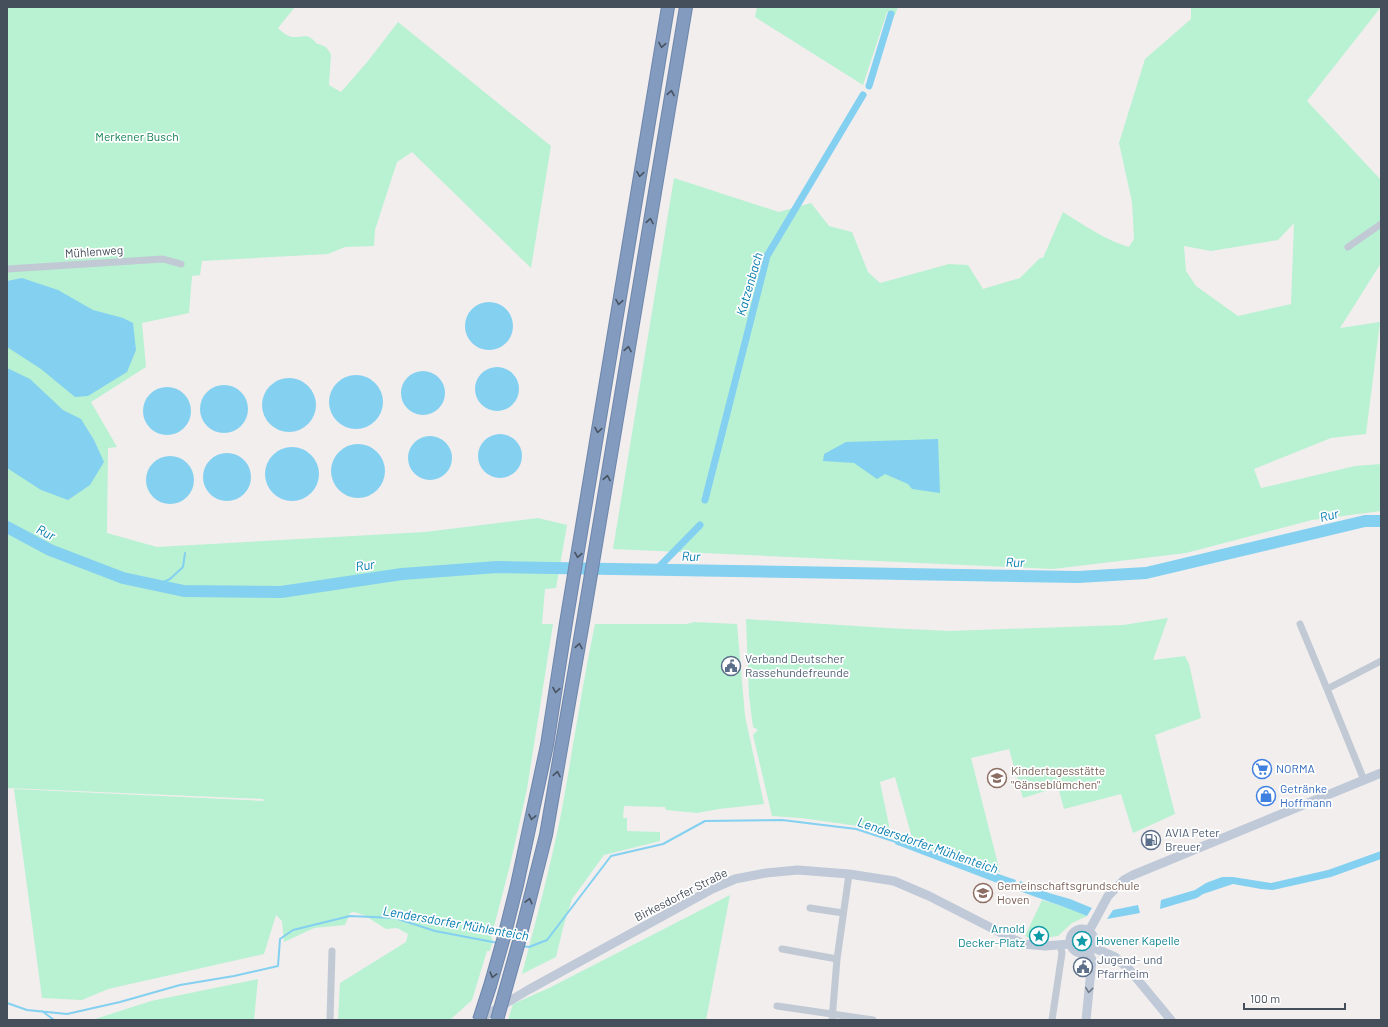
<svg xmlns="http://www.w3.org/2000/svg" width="1388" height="1027" viewBox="0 0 1388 1027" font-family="Barlow,sans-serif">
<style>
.green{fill:#b9f1d3;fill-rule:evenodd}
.water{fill:#84d0f0}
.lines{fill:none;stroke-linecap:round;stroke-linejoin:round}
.stream{stroke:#84d0f0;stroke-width:2}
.canal{stroke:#84d0f0;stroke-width:7}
.river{stroke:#84d0f0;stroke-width:12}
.highway-casing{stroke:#6e86ab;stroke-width:14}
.street{stroke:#c0c9d4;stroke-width:7}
.secondary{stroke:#bfc9d8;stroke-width:9}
.highway{stroke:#839bbf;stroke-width:12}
.highway-bridge-casing{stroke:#6e86ab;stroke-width:14;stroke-linecap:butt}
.highway-bridge{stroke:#839bbf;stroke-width:12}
.oneway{stroke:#485361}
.oneway2{stroke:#707a87}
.labels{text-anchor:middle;stroke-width:3.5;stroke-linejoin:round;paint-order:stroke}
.park-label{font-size:12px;fill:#128153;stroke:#fff}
.street-label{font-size:12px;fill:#454f5c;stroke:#fff}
.service-label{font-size:12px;fill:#4e5e75;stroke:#fff;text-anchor:start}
.shop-label{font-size:12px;fill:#366cbe;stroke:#fff;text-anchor:start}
.education-label{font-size:12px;fill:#785e54;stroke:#fff;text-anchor:start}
.culture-label{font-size:12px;fill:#0d838f;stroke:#fff;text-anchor:end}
.water-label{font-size:13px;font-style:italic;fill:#057daf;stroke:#fff}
</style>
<rect width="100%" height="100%" fill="#f1eeed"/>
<path class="green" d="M7,7H295L278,28C282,32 287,36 292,37C305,38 307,32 317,44H319L326,47L331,54L329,85L341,92L368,61L398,22L551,146L531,268L412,152L397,162L375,230L374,246L345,247L328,254L202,261L200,275L192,276L189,313L142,323L146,367L91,402L117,447L108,448L107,533L157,547L425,532L538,518L567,525L556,588L545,589L542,624H553L527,789L510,865L491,938L493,939L490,951H487L472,1000L450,1020H338L340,983L406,942L408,934L397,928L386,929L364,915L354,912L350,913L345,925L314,928L284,942L282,921L276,915L264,954L108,989L82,1000L42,998L14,789L264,801L263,799L7,788Z
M757,7H898L895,15L887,12L863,85L755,17Z
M1191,7H1381L1307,101L1381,180V263L1340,328L1380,322L1366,434L1331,438L1254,469L1261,488L1355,466L1381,464V511L1312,520L1186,553L1053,569L613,549L674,178L779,212L811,203L829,226L852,232L868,272L880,283L949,264L968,265L983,289L1020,278L1040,258H1043L1063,212C1084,225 1105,240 1129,247L1134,239L1132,202L1119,143L1145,59L1191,19ZM1294,223L1291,304L1238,316L1196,286L1186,271L1184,246L1211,251L1278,240Z
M1168,618L1153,660L1185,656L1189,664L1201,718L1155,735L1175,814L1133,833L1121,794L1064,809L1058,787L1023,798L1009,749L971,758L1000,872L911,842V834L895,777L880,782L891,835L858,826L801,818L772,816L753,735L758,730L753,727L749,696L746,619L887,628L949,631L1123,625Z
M694,622L737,624L745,716L764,804L719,809L697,813L666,810L665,807L624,806L623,818H627V831L660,832V841L604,855L572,899L563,928L556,957L522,974C536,920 551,865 562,809C573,748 582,686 595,624H687Z
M730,895L706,1020H508L513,1004L549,988Z
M1042,900L1068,908L1087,916L1072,923L1058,936L1038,939L1029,938L1025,936Z
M1076 941a6 6 0 1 1 12 0a6 6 0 1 1-12 0Z
M258,979L254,1020H92L151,1001Z"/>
<path class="water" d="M22,278L58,290L93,310L123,318L133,323L136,350L127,372L88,396L75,397L41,369L7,347V281Z
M465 326a24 24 0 1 1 48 0a24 24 0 1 1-48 0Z
M475 389a22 22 0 1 1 44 0a22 22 0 1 1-44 0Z
M7,368L30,379L63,410L81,419L94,440L104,462L90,485L68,500L41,490L7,468Z
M401 393a22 22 0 1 1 44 0a22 22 0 1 1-44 0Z
M329 402a27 27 0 1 1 54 0a27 27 0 1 1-54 0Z
M262 405a27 27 0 1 1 54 0a27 27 0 1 1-54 0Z
M200 409a24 24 0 1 1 48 0a24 24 0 1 1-48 0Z
M143 411a24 24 0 1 1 48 0a24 24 0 1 1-48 0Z
M478 456a22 22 0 1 1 44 0a22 22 0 1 1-44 0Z
M408 458a22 22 0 1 1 44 0a22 22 0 1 1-44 0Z
M938,439L940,493L912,489L908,484L885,474L877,479L854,463L823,461L824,454L846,442Z
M331 471a27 27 0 1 1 54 0a27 27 0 1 1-54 0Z
M265 474a27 27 0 1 1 54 0a27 27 0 1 1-54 0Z
M203 477a24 24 0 1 1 48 0a24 24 0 1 1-48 0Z
M146 480a24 24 0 1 1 48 0a24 24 0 1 1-48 0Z
M897,839L1016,880L1013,889L895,844Z
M1381,851V859L1331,877L1273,890L1261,889L1233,884L1203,894L1197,898L1160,909L1161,900L1195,890L1206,883L1222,877H1233L1271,883L1328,870Z
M1020,881L1049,893L1070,899L1092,908L1087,916C1064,906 1040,899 1017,890Z
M1138,905L1140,913L1107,919L1113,910Z"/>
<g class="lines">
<path class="stream" d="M157,585L170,579L183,567L185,553
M522,946L529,947L547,940L611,856L663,844L705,821L782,820L856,829L899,843
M7,1003L27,1010L67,1014L120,1002L180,985L234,976L278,966L280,939L293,930L350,916L395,918L435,931L498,943
M42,1011L54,1020"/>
<path class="canal" d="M869,86L891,14
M705,500L767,256L863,95
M656,570L700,525"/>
<path class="river" d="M7,527L50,550L123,578L184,591L281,592L402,574L497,567L1078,577L1146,573L1365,521H1381"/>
<g class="highway-casing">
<path id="highway" d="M504,937L517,885L547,745L566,623L668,7
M520,938L546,835L583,622L686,7"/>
</g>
<path class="street" d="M1348,247L1381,224
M7,269L163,259L181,264
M1300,624L1327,689
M1364,780L1327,689L1381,661
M810,908L843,913
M782,949L837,959
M777,1006L873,1020
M330,1020L332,951
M832,1020L837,959L849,874
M1052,1020L1062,953L1060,945"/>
<path class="secondary" d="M1070 941a12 12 0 1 1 24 0a12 12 0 1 1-24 0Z
M1089,931L1108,896L1124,880L1133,875L1381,773
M1092,947L1115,957L1128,968L1171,1020
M478,1020L528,990L712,889L735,879L766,873L798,870L849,874L894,881L929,896L1023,944L1045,946L1070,944
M1086,1020L1092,960L1088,951"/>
<use href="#highway" class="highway"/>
<g class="highway-bridge-casing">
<path id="highway-bridge" d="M479,1020L490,986L504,937
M497,1020L520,938"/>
</g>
<use href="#highway-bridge" class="highway-bridge"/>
</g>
<defs><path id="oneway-chevron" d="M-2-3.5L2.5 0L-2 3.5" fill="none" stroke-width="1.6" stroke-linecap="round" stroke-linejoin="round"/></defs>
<g class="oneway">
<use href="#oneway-chevron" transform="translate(662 45) rotate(100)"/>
<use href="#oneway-chevron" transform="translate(671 93) rotate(-80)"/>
<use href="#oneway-chevron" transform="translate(640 174) rotate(99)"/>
<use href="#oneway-chevron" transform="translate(650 221) rotate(-80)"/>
<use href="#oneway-chevron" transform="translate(619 302) rotate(99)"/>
<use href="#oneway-chevron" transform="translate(628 349) rotate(-80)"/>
<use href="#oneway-chevron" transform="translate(598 430) rotate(99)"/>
<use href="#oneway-chevron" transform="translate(607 478) rotate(-80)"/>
<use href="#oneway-chevron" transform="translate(578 555) rotate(100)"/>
<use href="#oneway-chevron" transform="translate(579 646) rotate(-80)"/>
<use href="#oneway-chevron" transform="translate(556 690) rotate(99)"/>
<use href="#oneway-chevron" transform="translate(557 774) rotate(-80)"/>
<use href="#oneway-chevron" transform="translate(532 817) rotate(102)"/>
<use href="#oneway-chevron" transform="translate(529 901) rotate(-76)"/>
<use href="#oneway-chevron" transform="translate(493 975) rotate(105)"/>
</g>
<use class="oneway2" href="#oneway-chevron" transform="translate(1089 990) rotate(96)"/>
<defs>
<g id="civic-ring" transform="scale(1)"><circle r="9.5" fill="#fff" stroke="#5c6f8a" stroke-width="1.5"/><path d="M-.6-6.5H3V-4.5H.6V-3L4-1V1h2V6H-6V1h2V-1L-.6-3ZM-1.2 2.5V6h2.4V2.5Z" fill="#5c6f8a"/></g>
<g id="supermarket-ring" transform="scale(1)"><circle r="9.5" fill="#fff" stroke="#3f7fe0" stroke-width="1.5"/><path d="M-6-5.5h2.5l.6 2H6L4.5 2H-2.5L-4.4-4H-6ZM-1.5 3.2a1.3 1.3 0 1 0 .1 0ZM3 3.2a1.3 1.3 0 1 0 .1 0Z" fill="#3f7fe0"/></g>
<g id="school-ring" transform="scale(1)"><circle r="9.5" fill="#fff" stroke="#8d6e63" stroke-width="1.5"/><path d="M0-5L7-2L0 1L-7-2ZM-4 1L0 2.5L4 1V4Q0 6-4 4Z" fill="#8d6e63"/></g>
<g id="shop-ring" transform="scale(1)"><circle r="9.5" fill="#fff" stroke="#3f7fe0" stroke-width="1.5"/><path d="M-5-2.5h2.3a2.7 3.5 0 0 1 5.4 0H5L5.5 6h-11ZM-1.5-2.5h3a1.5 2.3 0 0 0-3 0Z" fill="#3f7fe0"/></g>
<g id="fuel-ring" transform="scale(1)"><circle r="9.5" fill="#fff" stroke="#5c6f8a" stroke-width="1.5"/><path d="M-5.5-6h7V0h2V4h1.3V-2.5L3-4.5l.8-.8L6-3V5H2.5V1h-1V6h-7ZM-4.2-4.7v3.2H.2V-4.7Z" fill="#5c6f8a"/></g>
<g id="sight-ring" transform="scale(1)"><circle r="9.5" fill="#fff" stroke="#0f9aa8" stroke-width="1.5"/><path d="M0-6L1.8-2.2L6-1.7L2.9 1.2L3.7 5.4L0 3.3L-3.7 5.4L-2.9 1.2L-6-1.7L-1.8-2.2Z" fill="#0f9aa8"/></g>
</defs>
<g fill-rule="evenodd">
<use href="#civic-ring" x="731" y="666"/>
<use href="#supermarket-ring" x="1262" y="769"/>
<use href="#school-ring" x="997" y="778"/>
<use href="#shop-ring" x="1266" y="796"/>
<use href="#fuel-ring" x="1151" y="840"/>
<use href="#school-ring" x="983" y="893"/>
<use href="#sight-ring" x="1039" y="936"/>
<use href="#sight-ring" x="1082" y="941"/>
<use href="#civic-ring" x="1083" y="967"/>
</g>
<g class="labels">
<g class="park-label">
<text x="137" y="141">Merkener Busch</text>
</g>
<g class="street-label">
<text transform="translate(94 252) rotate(-4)" y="4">Mühlenweg</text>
<text transform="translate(681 895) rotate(-27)" y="4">Birkesdorfer Straße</text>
</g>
<g class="service-label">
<text x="745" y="663">Verband Deutscher<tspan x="745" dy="14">Rassehundefreunde</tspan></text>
<text x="1165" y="837">AVIA Peter<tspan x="1165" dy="14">Breuer</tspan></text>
<text x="1097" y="964">Jugend- und<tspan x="1097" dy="14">Pfarrheim</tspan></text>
</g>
<g class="shop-label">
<text x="1276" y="773">NORMA</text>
<text x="1280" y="793">Getränke<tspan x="1280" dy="14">Hoffmann</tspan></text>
</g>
<g class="education-label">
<text x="1011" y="775">Kindertagesstätte<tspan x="1011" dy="14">"Gänseblümchen"</tspan></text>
<text x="997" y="890">Gemeinschaftsgrundschule<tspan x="997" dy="14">Hoven</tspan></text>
</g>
<g class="culture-label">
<text x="1025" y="933">Arnold<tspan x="1025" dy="14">Decker-Platz</tspan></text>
<text x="1096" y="945" text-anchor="start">Hovener Kapelle</text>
</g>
<g class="water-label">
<text transform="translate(749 284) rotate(-74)" y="5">Katzenbach</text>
<text transform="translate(1329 515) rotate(-14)" y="5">Rur</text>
<text transform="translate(46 532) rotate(27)" y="5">Rur</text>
<text transform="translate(691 556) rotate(1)" y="5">Rur</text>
<text transform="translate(1015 562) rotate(1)" y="5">Rur</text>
<text transform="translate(365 565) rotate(-8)" y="5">Rur</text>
<text transform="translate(928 845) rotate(19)" y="5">Lendersdorfer Mühlenteich</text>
<text transform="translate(456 923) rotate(10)" y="5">Lendersdorfer Mühlenteich</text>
</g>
</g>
<rect width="1388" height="1027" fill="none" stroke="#454f5c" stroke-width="16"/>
<path d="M1244 1003v6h101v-6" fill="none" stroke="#454f5c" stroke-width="2"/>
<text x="1250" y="1003" font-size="12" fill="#454f5c" stroke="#ffffff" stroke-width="3" paint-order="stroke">100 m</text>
</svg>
